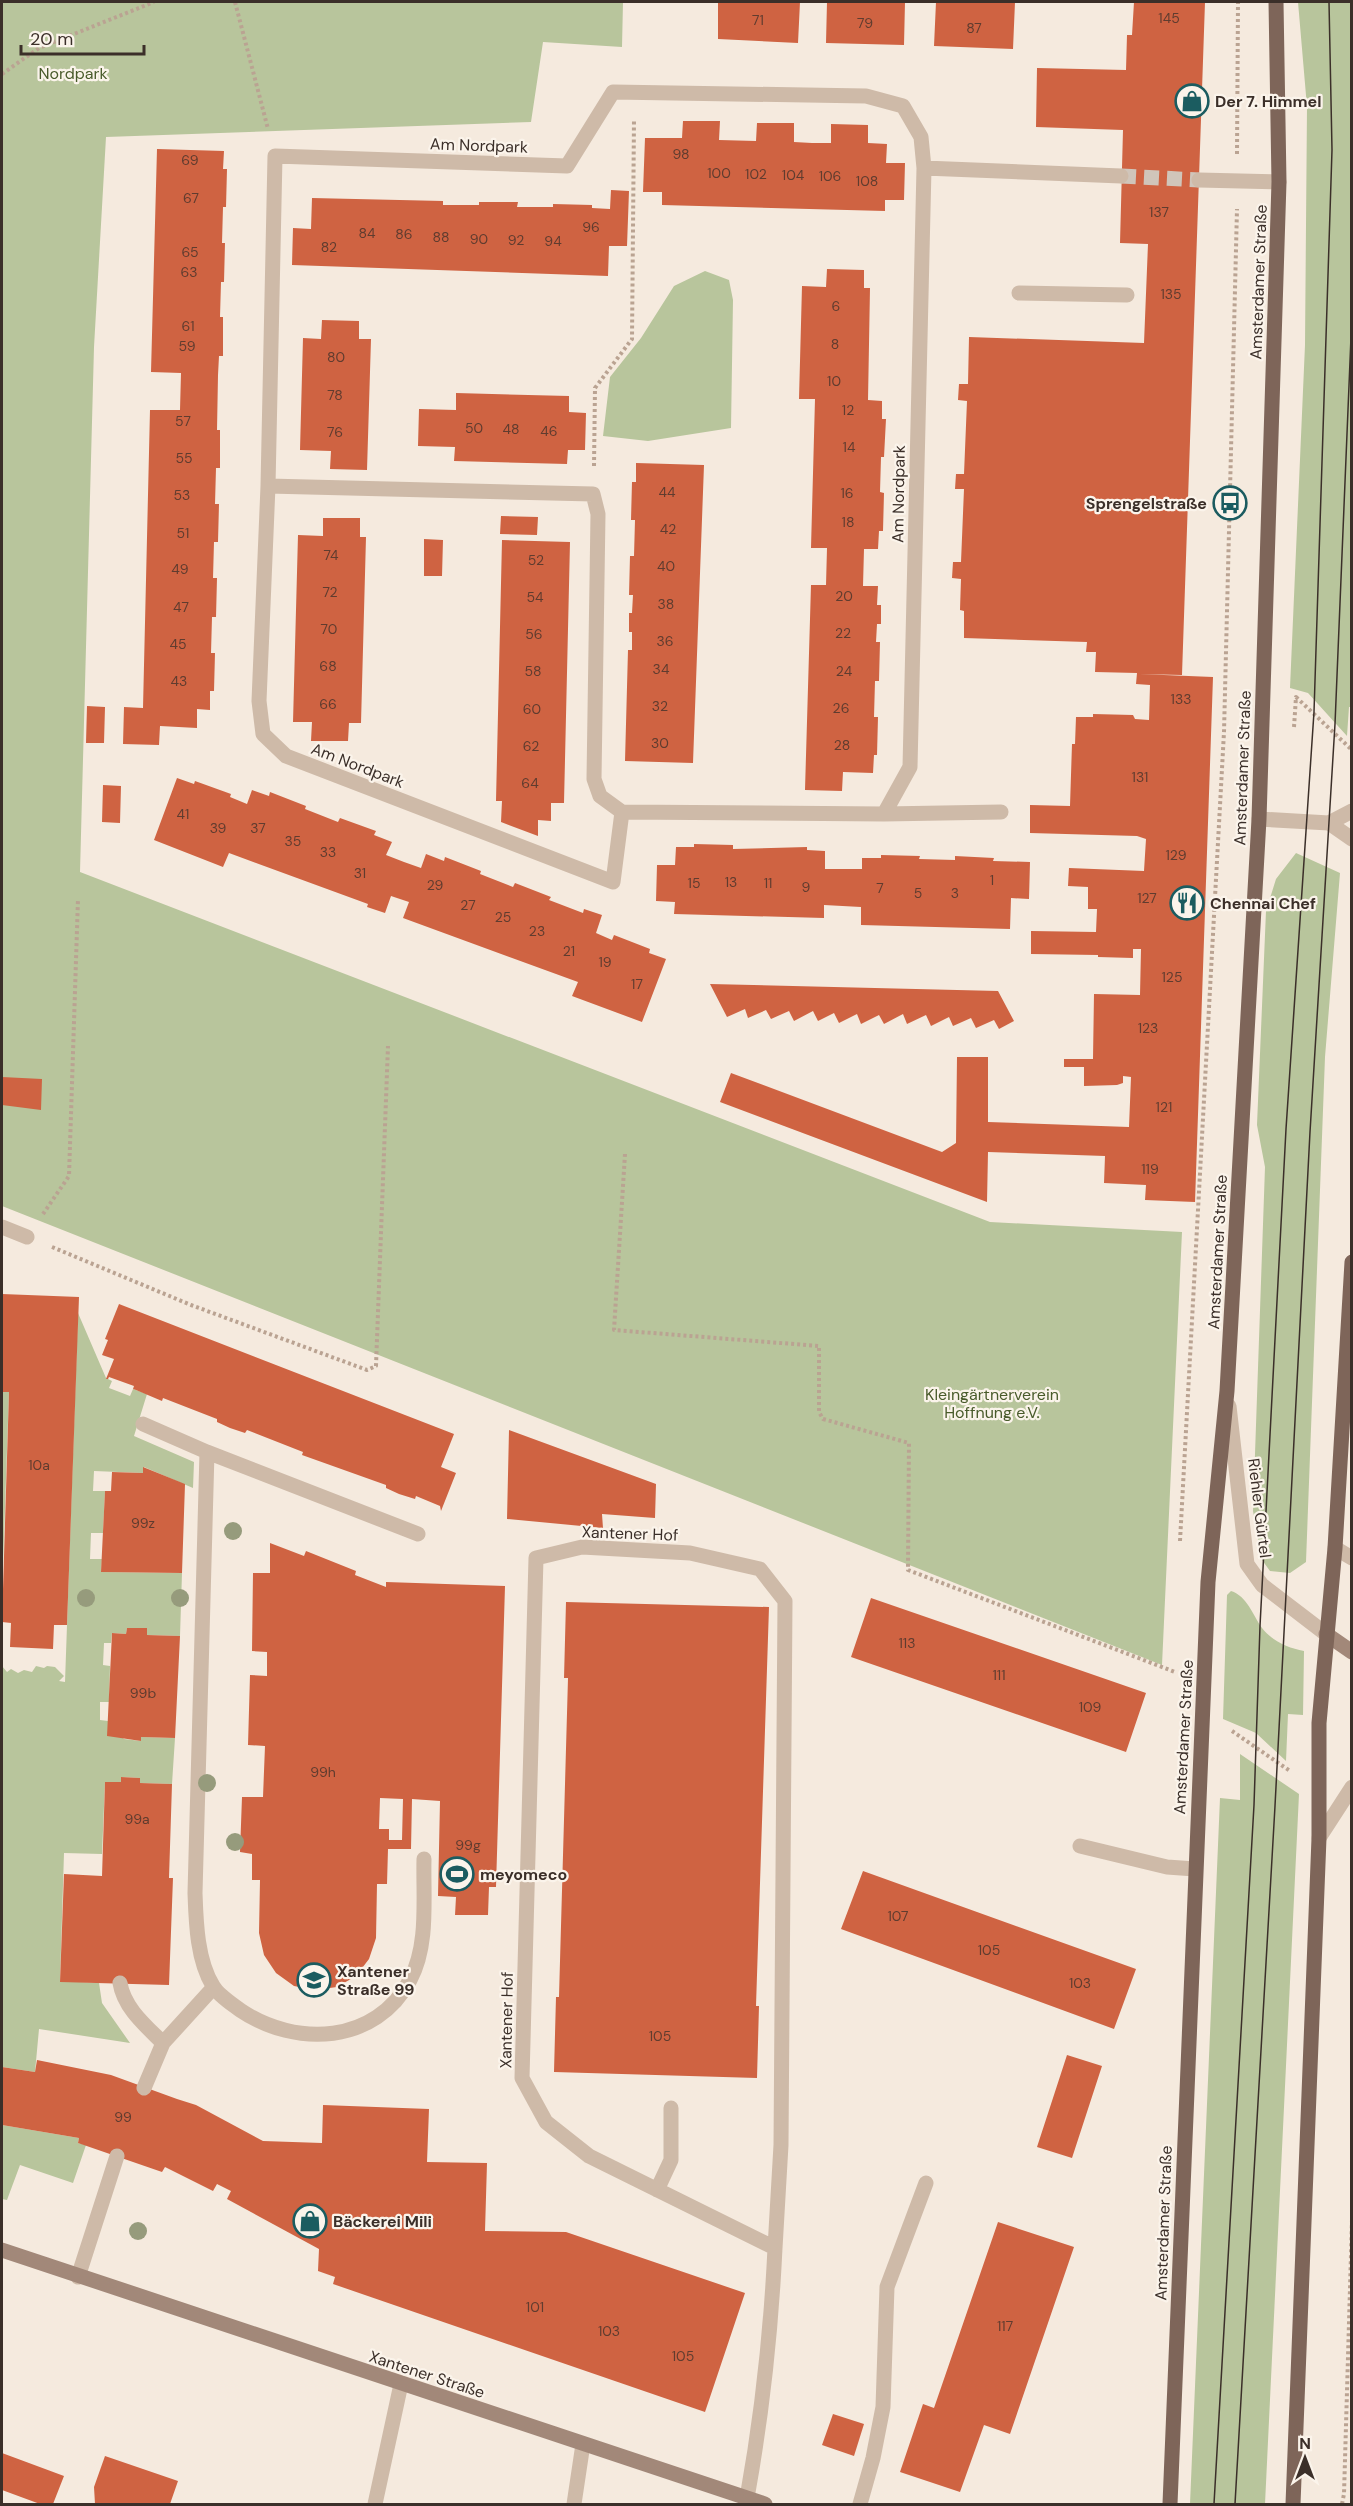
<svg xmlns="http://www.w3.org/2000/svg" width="1353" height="2506" viewBox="0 0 1353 2506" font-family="'DM Sans',sans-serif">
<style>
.green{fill:#b8c59c}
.building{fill:#cf6342;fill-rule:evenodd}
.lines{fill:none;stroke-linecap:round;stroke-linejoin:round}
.street-tunnel{stroke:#d0c5ba;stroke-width:15;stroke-dasharray:15 8;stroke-linecap:butt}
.path{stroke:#baa392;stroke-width:4;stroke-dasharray:3 3;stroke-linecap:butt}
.lane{stroke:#cebaa8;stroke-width:15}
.street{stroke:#cebaa8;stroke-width:15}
.secondary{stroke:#a28879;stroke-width:15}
.primary{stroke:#7e6559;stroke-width:15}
.tram{stroke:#3b2f29;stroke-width:1.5}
.tree{fill:#969b7c}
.labels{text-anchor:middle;stroke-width:4.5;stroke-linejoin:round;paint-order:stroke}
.number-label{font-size:14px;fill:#603c2f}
.park-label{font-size:16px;fill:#495b2b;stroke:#fbf4eb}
.poi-label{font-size:16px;font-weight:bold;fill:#3b2f29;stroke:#fbf4eb;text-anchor:start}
.street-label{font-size:16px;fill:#3b2f29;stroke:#fbf4eb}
</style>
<rect width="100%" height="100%" fill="#f5eade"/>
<path class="green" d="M2,2H623L622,47L543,42L531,122L106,137L94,347L80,872L990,1222L1182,1232L1162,1665L2,1206Z
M1298,2H1351L1352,707H1349L1347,736L1308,693L1290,688L1305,345L1307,107Z
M705,271L729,280L733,300L731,428L648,441L603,436L610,377L641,338L674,286Z
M1296,853L1340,873L1325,1057L1306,1562L1290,1573L1270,1571L1262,1560L1253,1511L1265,1167L1257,1125L1266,911L1276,879Z
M78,1313L106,1378L112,1381L109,1388L130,1396L133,1389L147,1394L134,1436L194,1462L193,1488L144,1467L143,1473L94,1471L93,1491H105L103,1533H91L90,1559H102L101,1572L182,1573L180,1636L147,1635L146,1628H127L126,1634L112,1633L111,1643H104L103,1665L110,1666L109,1702H100V1720L108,1721L124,1739L141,1741V1737L175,1738L172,1784L140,1783V1778L122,1777L121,1782H105L102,1854L64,1853L60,1981L99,1983L102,2003L130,2043L39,2029L35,2072L2,2067V1666L7,1672L11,1669L18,1673L24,1670L32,1672L36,1666L44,1668L47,1666L55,1667L64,1676L59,1681L65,1682Z
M2,1392H9L2,1594Z
M1231,1591C1247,1596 1253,1615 1262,1628C1272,1641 1288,1648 1304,1651L1303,1715L1288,1714L1286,1761L1256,1733L1223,1719L1227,1595Z
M1240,1754L1299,1794L1265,2504H1190L1220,1798L1240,1800Z
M2,2125L79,2138L78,2143L86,2145L73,2183L20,2165L7,2200L2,2199Z"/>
<path class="building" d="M718,2H800L798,43L718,39Z
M827,2H905L904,45L826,43Z
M936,2H1015L1013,49L934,46Z
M1134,2H1205L1182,675L1139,674L1213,677L1195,1202L1145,1200L1146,1185L1104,1183L1105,1156L988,1152L987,1202L720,1102L731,1073L942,1152L956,1143L957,1057H988V1122L1129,1127L1131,1077L1123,1076V1083L1117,1085L1084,1086V1067H1064V1059H1093L1094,994L1140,995L1141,949H1133V958L1098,957V955L1031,954V931L1096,932L1097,909H1088V887L1068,886L1069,868L1144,871L1146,839L1137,836L1030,833V805L1070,806L1072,744H1075L1076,717H1093V714L1133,715L1135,719L1149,720L1150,685L1136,684L1137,673L1095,672L1096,652H1086L1087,642L964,638V611L960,610L961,579L952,578L953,562H961L964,489H955L956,474H964L967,401L958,400L959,384H968L969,337L1144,343L1148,244L1120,243L1123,130L1036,127L1037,68L1126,70L1127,35H1132Z
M683,121H720L719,140L756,141L757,123H794V142L812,143H831V124L868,125V143L887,144L886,163H905L904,200H885V211L662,205V192H643L645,138H682Z
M157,149L224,151L223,169H227L226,207H223L222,243H225L224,282H221L220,317H223V356H219L218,375L217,430H220V468H216L215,504H219L218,542H214L213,578H217L216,617H212L211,653H215L214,691H210V710L197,709V728L160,726L159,745L123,744L124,707L143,708L150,410H180L181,373L151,372Z
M611,190L629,191L627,246H609L608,276L292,265L293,228L311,229L312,198L443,201V205H479V202H518L517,207H553V204L592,205V208L610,209Z
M827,269L864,270V288H870L868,400L882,401V419H886L884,457H881L880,492L884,493L883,531H879L878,549H864L863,586H878L877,605H881V624H877L876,642H880L879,681H875L874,717H878L877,755H874L873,773L843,772L842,791L805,790L811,585H826L827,548H811L815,399H799L802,286L826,287Z
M322,320L359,321V339H371L367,470L330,469L331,451L300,450L303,338L321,339Z
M456,393L569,396V412L586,413L585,450H568L567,464L454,461L455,447L418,446L419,409L456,410Z
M636,463L704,465L693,763L625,761L628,650H632V632H629V613H632L633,595H629L630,556H634L635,520H631L632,482H636Z
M501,516L538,517L537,535L500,534Z
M323,518H360V537H366L361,723H349L348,741H311L312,722H293L298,535L323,536Z
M424,539L443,540L442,576H424Z
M502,540L570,542L564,803H551V821L538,820V836L501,822L502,801H496Z
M87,706L105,707L104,743H86Z
M177,778L194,784L195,781L231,794L230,797L247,804L252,790L269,796L270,792L306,806L305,809L338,822L340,818L376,831L374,835L392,842L386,855L404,862L421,868L426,854L444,861L445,857L481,871L480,874L513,887L515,883L551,897L549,900L583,913L584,909L602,915L596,933L612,940L614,935L650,949L649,953L666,959L642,1022L572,996L578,982L403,918L409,902L391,896L385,913L367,907L368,904L229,853L223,867L154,840Z
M103,785L121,786L120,823L102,822Z
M694,844L733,845V849L807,847V850L825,851V869H862V858H881V855L920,856L919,859L955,860V856L994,858L993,861L1030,862L1029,899L1011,898L1010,929L861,925V907L824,905V918L674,914L675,902L656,901L657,865H675L676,847H694Z
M710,984L998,991L1014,1021L999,1029L994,1020L976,1028L971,1018L953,1026L949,1017L931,1026L926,1015L907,1024L903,1014L884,1024L879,1015L861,1024L857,1014L839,1023L834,1013L818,1021L813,1011L794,1021L789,1011L771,1019L766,1010L748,1018L745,1009L727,1017Z
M2,1077L42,1079L41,1110L2,1105Z
M2,1294L79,1297L67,1625H54L53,1649L10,1647L11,1623L2,1622L9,1392H2Z
M119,1304L454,1434L441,1467L456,1473L441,1511L440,1506L416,1496L415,1499L399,1494L386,1488V1485L302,1455L303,1452L247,1430L245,1433L230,1428L217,1422V1419L163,1398L162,1401L136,1390L133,1389L134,1386L109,1377L108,1379H106L114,1359L102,1355L108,1340L105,1339Z
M509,1430L656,1484L655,1518L602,1514L603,1528L507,1519Z
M143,1467L185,1484L182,1573L101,1572L105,1491H111L112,1472L143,1473Z
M270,1543L304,1556L306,1551L356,1571L355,1575L386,1587V1582L505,1586L496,1887H489L488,1915H455L456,1897L438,1896L440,1801L412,1799L411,1849H388L387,1884H377L376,1938L369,1959L356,1976L337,1987L315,1990L294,1986L276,1973L264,1955L259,1933L260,1880H252V1854L240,1852L242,1797H263L265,1746L248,1745L250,1675L267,1676V1652L252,1651L253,1573H270ZM380,1798L403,1799L402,1840H389V1829H379Z
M871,1598L1146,1693L1126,1752L851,1657Z
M566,1602L769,1607L756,2006H759L757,2078L554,2072L556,1997H559L568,1678H564Z
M127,1628H147V1635L180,1636L175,1738L141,1737V1741L107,1736L112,1633L126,1634Z
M121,1777L140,1778V1783L172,1784L169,1878H173L169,1985L60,1982L64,1874L102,1876L105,1782H121Z
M863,1871L1136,1969L1114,2029L841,1929Z
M1067,2055L1102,2066L1072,2158L1037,2147Z
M37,2060L111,2075L177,2099L196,2105L263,2141L322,2143L323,2105L429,2109L427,2162L487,2163L485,2231L566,2232L745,2293L705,2412L333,2284L335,2277L318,2271L319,2249L227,2199L231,2191L217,2184L213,2191L165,2167L162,2172L78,2143L79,2138L2,2125V2067L35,2072Z
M998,2222L1074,2247L1010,2434L984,2425L960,2492L900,2472L923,2404L934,2408Z
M833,2414L864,2424L854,2456L822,2445Z
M2,2453L64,2476L53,2504H40L2,2490Z
M105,2456L178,2481L170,2504H95L94,2487Z"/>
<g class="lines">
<path class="street-tunnel" d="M1121,176L1199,180"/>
<path class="path" d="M235,2L268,129
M2,74L39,48L154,2
M1237,154L1238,2
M594,466L595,388L632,339L634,119
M1294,727L1296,697L1352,750
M625,1154L614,1330L819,1346V1412L823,1419L909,1443L908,1570L1175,1672
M43,1214L69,1176L78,899
M52,1247L191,1305L367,1370L376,1366L388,1046
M1180,1541L1224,732L1237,209
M1232,1731L1290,1771
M1342,2504L1344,2494L1352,2220"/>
<path class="lane" d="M1019,293L1127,295
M2,1227L27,1237
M143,1424L207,1452
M418,1534L207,1452L195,1893C196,1922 197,1960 213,1986C218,1995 232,2004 240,2010C296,2048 376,2044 410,1980C429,1945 423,1898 424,1859
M1080,1846L1167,1867L1195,1869
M120,1983C124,2008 146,2026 163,2043
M144,2088L163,2043L213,1988
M657,2190L671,2160V2108
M78,2277L117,2156
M747,2498C762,2415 771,2332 775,2248L589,2156L546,2122L522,2078L536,1558L582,1547L690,1553L760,1569L785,1601L781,2145L775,2248
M375,2504L401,2384
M574,2504L583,2444
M860,2504L873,2458L883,2407L887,2287L926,2183"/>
<path class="street" d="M924,168L1121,176
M1199,180L1279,182
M268,486L593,494L598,514L594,779L600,796L622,812L613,882L286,756L263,734L259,701L268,486L275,156L567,166L613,92L866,96L903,106L921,137L924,168L910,767L884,814L622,812
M884,814L1001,812
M1259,819L1329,823L1352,811
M1329,823L1352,839
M1229,1406L1247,1564L1262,1585L1326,1634
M1335,1548L1352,1558
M1319,1838L1352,1787"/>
<path class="secondary" d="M1326,1634L1352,1652
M2,2250L765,2504"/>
<path class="primary" d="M1170,2504L1208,1582L1227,1391L1259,819L1279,182L1276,2
M1293,2504L1319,1838V1723L1335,1548L1352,1262"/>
<path class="tram" d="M1214,2504L1254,1805L1260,1626L1286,1129L1314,712L1332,150L1329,2
M1235,2504L1275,1806L1310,1132L1335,724L1352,313"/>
</g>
<g class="tree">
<circle cx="233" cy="1531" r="9"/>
<circle cx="86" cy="1598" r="9"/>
<circle cx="180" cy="1598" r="9"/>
<circle cx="207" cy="1783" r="9"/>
<circle cx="235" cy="1842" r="9"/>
<circle cx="138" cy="2231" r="9"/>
</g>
<defs>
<g id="shop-ring" transform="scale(1.725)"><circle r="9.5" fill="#fbf4eb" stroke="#1b5c60" stroke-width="1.5"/><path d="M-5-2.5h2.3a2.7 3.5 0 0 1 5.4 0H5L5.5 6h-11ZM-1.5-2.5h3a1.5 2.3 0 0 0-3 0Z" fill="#1b5c60"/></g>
<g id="bus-ring" transform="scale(1.725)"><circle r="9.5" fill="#fbf4eb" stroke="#1b5c60" stroke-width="1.5"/><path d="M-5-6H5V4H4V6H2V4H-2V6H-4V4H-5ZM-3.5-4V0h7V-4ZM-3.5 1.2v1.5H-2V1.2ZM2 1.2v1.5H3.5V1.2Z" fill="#1b5c60"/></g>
<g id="restaurant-ring" transform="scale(1.725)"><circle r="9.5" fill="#fbf4eb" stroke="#1b5c60" stroke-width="1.5"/><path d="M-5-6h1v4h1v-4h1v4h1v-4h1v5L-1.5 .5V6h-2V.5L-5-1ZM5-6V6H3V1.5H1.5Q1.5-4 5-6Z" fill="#1b5c60"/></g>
<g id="stadium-ring" transform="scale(1.725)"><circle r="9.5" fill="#fbf4eb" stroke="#1b5c60" stroke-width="1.5"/><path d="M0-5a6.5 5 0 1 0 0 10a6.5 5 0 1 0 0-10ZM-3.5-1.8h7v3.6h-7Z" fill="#1b5c60"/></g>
<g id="school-ring" transform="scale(1.725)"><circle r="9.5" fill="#fbf4eb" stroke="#1b5c60" stroke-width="1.5"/><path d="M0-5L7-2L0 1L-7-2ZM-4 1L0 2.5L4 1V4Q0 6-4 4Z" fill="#1b5c60"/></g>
</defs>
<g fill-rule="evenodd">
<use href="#shop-ring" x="1192" y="101"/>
<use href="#bus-ring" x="1230" y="503"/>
<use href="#restaurant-ring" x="1187" y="903"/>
<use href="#stadium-ring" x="457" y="1874"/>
<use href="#school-ring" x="314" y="1980"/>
<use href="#shop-ring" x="310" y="2221"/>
</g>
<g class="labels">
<g class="number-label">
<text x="1169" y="23">145</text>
<text x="758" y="25">71</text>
<text x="865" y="28">79</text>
<text x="974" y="33">87</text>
<text x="681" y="159">98</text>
<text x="190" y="165">69</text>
<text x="719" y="178">100</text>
<text x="756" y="179">102</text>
<text x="793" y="180">104</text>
<text x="830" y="181">106</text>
<text x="867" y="186">108</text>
<text x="191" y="203">67</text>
<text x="1159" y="217">137</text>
<text x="591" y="232">96</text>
<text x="367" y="238">84</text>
<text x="404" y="239">86</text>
<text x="441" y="242">88</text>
<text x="479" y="244">90</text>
<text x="516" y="245">92</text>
<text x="553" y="246">94</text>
<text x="329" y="252">82</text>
<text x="190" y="257">65</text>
<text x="189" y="277">63</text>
<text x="1171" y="299">135</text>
<text x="836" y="311">6</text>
<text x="188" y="331">61</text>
<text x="835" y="349">8</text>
<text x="187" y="351">59</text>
<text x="336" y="362">80</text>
<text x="834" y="386">10</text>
<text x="335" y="400">78</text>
<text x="848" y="415">12</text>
<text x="183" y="426">57</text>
<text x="474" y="433">50</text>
<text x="511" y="434">48</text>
<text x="549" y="436">46</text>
<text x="335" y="437">76</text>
<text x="849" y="452">14</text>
<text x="184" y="463">55</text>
<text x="667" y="497">44</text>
<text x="847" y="498">16</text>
<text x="182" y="500">53</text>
<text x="848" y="527">18</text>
<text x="668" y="534">42</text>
<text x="183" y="538">51</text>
<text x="331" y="560">74</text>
<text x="536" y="565">52</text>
<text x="666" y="571">40</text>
<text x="180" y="574">49</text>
<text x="330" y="597">72</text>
<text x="844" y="601">20</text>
<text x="535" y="602">54</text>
<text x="666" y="609">38</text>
<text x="181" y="612">47</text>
<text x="329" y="634">70</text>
<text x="843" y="638">22</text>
<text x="534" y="639">56</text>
<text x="665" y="646">36</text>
<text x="178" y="649">45</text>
<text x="328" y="671">68</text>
<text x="661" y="674">34</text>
<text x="533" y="676">58</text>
<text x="844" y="676">24</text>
<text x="179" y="686">43</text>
<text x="1181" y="704">133</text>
<text x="328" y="709">66</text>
<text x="660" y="711">32</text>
<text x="841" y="713">26</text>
<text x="532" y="714">60</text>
<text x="660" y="748">30</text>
<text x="842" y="750">28</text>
<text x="531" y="751">62</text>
<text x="1140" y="782">131</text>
<text x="530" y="788">64</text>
<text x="183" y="819">41</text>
<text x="218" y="833">39</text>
<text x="258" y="833">37</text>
<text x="293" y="846">35</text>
<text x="328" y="857">33</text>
<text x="1176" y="860">129</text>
<text x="360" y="878">31</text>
<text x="992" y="885">1</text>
<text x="731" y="887">13</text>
<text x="694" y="888">15</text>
<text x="768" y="888">11</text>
<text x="435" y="890">29</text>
<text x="806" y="892">9</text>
<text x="880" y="893">7</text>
<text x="918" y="898">5</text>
<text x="955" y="898">3</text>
<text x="1147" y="903">127</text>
<text x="468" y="910">27</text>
<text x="503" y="922">25</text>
<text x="537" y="936">23</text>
<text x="569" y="956">21</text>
<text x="605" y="967">19</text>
<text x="1172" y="982">125</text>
<text x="637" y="989">17</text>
<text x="1148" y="1033">123</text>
<text x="1164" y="1112">121</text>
<text x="1150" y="1174">119</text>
<text x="39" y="1470">10a</text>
<text x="143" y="1528">99z</text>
<text x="907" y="1648">113</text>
<text x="999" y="1680">111</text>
<text x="143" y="1698">99b</text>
<text x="1090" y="1712">109</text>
<text x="323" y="1777">99h</text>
<text x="137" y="1824">99a</text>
<text x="468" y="1850">99g</text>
<text x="898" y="1921">107</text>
<text x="989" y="1955">105</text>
<text x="1080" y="1988">103</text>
<text x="660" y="2041">105</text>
<text x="123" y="2122">99</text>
<text x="535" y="2312">101</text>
<text x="1005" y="2331">117</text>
<text x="609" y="2336">103</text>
<text x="683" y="2361">105</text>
</g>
<g class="park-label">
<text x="73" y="79">Nordpark</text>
<text x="992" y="1400">Kleingärtnerverein<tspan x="992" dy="18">Hoffnung e.V.</tspan></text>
</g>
<g class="poi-label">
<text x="1215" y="107">Der 7. Himmel</text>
<text x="1207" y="509" text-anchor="end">Sprengelstraße</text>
<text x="1210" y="909">Chennai Chef</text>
<text x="480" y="1880">meyomeco</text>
<text x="337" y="1977">Xantener<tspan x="337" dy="18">Straße 99</tspan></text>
<text x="333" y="2227">Bäckerei Mili</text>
</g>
<g class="street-label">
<text transform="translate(479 145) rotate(2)" y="6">Am Nordpark</text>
<text transform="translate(1258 282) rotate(-88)" y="6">Amsterdamer Straße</text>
<text transform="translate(898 494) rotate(-89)" y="6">Am Nordpark</text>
<text transform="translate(358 765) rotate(21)" y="6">Am Nordpark</text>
<text transform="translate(1242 768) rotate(-88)" y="6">Amsterdamer Straße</text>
<text transform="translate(1217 1252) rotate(-87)" y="6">Amsterdamer Straße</text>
<text transform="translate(1260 1508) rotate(83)" y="6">Riehler Gürtel</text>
<text transform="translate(630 1533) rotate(2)" y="6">Xantener Hof</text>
<text transform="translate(1183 1737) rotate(-87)" y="6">Amsterdamer Straße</text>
<text transform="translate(506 2020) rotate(-89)" y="6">Xantener Hof</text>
<text transform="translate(1163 2223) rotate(-88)" y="6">Amsterdamer Straße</text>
<text transform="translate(427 2374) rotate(18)" y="6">Xantener Straße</text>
</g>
</g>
<rect width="1353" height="2506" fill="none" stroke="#3b2f29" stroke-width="6"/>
<g transform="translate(1305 2458)" stroke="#fbf4eb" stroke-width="4.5" paint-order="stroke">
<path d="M0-4.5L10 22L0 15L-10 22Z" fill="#3b2f29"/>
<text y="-9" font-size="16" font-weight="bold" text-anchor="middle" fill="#3b2f29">N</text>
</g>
<path d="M21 45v9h123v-9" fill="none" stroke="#3b2f29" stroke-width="3"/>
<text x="30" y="45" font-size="18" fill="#3b2f29" stroke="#fbf4eb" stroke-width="4.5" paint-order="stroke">20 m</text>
</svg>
